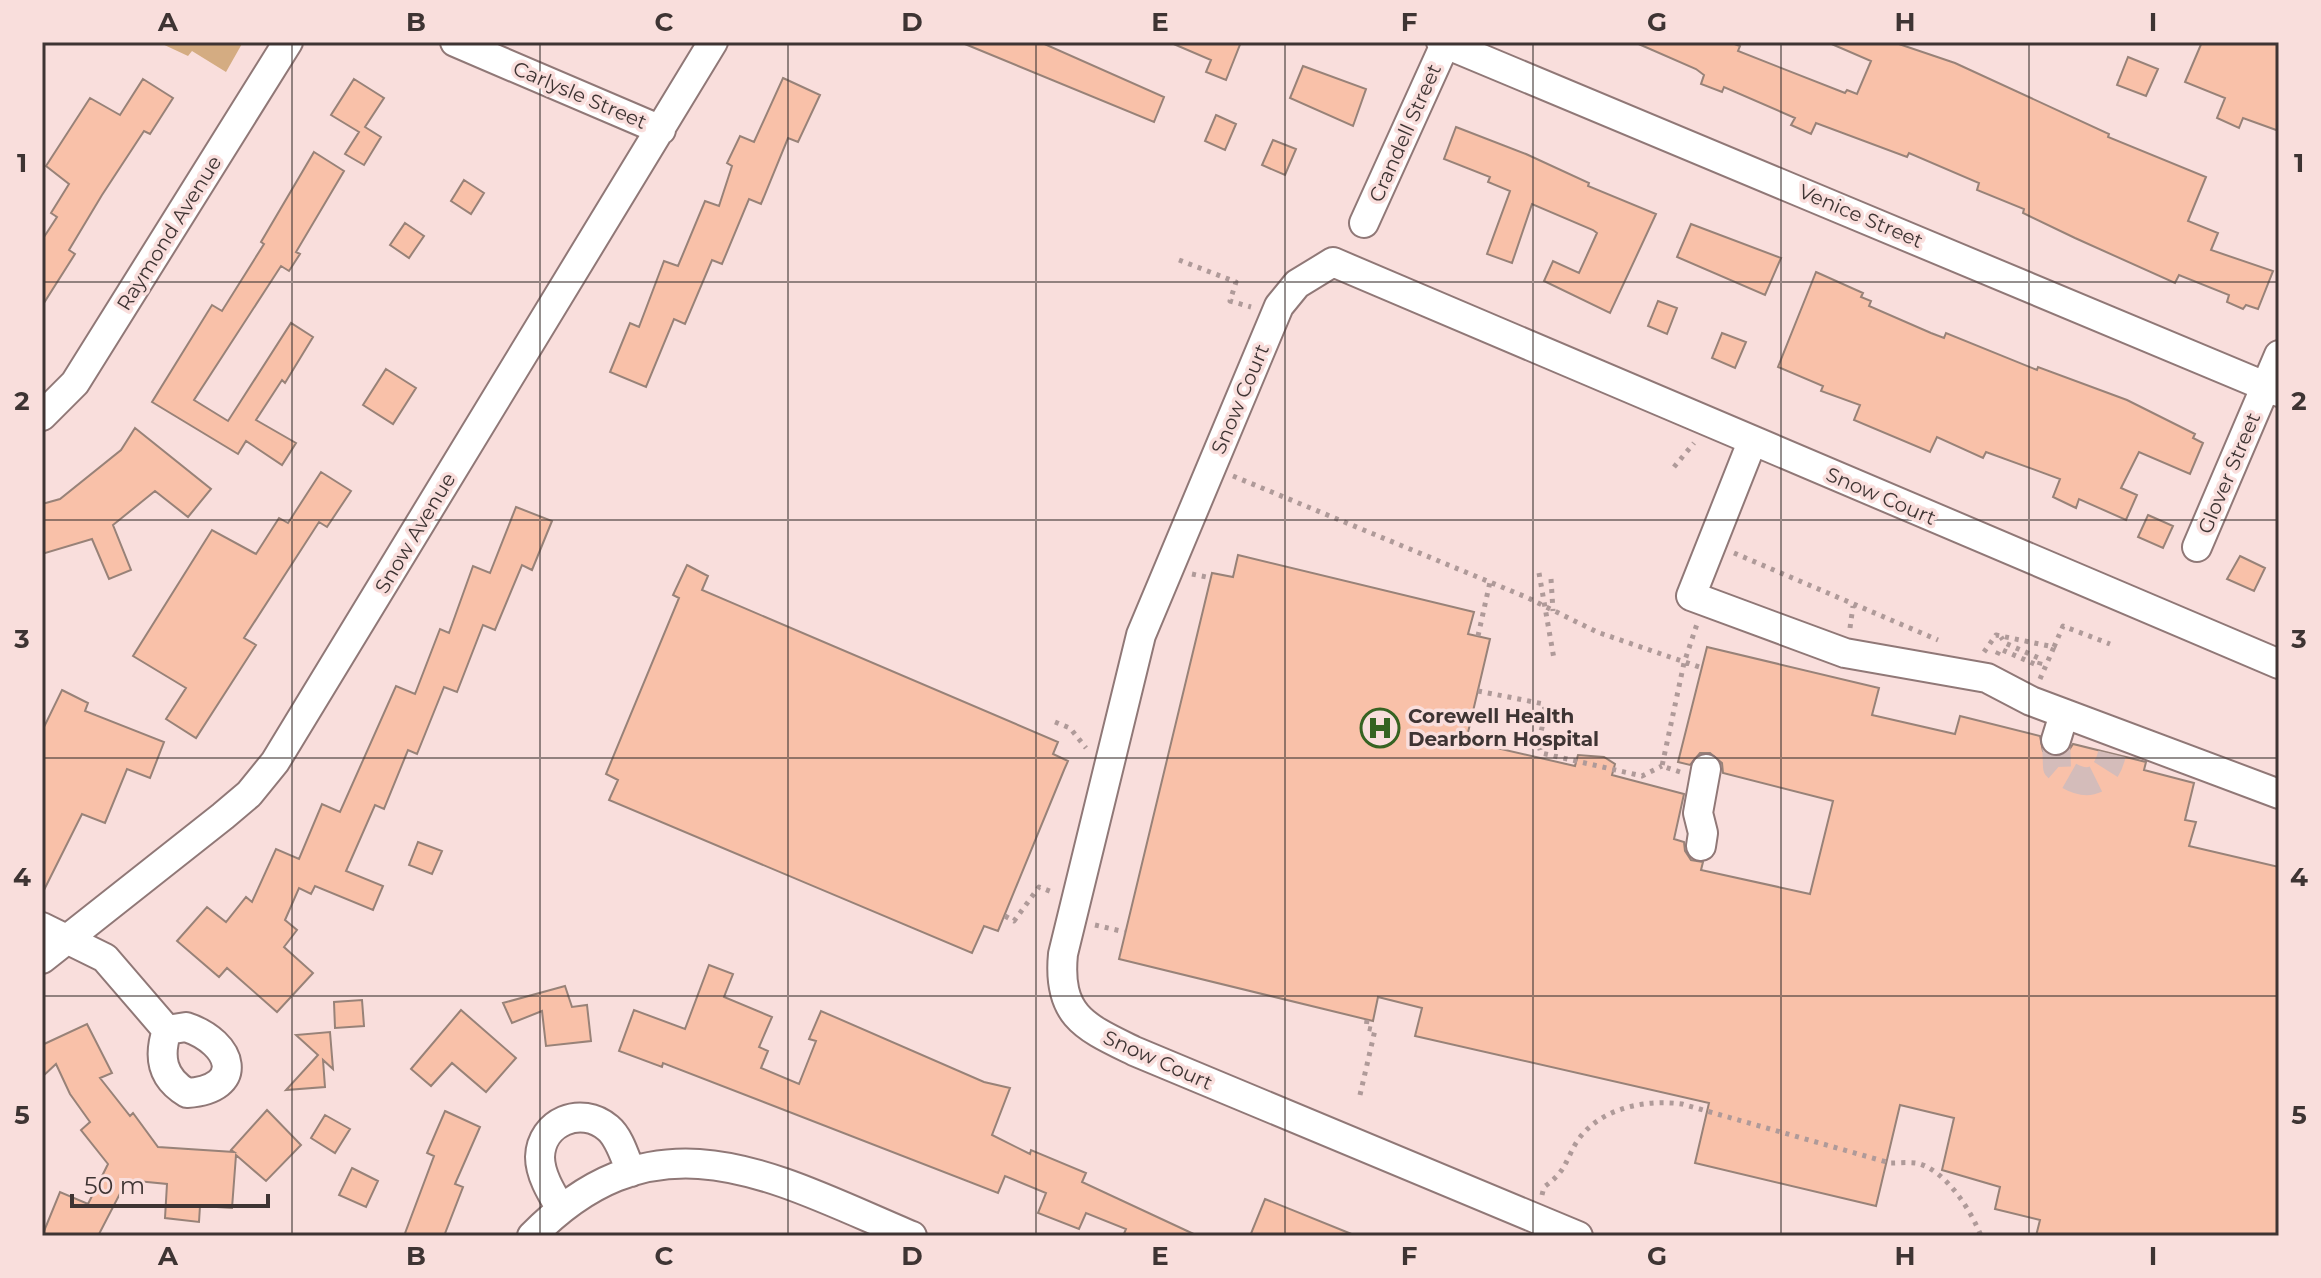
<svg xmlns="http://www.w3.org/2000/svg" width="2321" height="1278" viewBox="0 0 2321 1278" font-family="Montserrat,sans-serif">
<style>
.green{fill:#d4ac82}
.building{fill:#f9c1a9;stroke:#988278;stroke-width:2}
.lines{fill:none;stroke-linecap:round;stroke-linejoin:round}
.minor-tunnel{stroke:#d4bcba;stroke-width:28;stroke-dasharray:28 14;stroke-linecap:butt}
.minor-casing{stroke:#907877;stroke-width:32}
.path{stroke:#af9a99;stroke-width:5;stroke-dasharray:4 6;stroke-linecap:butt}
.minor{stroke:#fff;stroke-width:28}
.grid{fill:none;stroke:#3e3433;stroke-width:2;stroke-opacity:0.55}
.labels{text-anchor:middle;stroke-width:7;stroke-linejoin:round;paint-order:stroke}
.street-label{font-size:20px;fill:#3e3433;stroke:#f9dedc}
.poi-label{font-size:20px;font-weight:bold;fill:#3e3433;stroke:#f9dedc;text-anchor:start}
.neatline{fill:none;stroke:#3e3433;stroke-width:3}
.grid-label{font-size:26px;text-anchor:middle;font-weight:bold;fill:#3e3433}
</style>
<rect width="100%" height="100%" fill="#f9dedc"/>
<path class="green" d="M158,42H243L226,72L192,51L188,56Z"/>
<path class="building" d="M960,42H1040L1164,97L1154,122Z
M1169,42H1241L1226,80L1206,72L1211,60Z
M1634,42H1729L1740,46L1738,51L1845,93L1847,90L1857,94L1871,61L1827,42H1893L1955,63L2109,134L2108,137L2206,177L2188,221L2218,233L2211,250L2273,271L2258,309L2246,305L2243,309L2227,302L2229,295L2179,275L2175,283L2075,238L2023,213L2024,209L1977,190L1979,183L1909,153L1907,157L1816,123L1811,134L1791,125L1795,118L1724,87L1722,92L1701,84L1704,75L1696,69Z
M2202,42H2279V131L2243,118L2239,128L2217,118L2225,98L2185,82Z
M2128,57L2158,69L2146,96L2117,85Z
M1303,66L1366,89L1353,126L1290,98Z
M783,78L820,95L798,142L788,138L761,204L749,199L722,264L712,260L685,324L674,319L646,387L610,372L630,323L639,327L664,261L678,266L705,201L719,206L732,166L727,163L740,136L754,142Z
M143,79L173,98L150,134L144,131L102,195L69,250L75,254L42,306V240L57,217L51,213L69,184L46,166L90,98L120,115Z
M354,79L384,98L365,127L381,137L364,165L345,154L359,132L331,115Z
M1216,115L1236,124L1225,150L1205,141Z
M1456,127L1526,154L1589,183L1588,186L1656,214L1610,313L1544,281L1553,261L1579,273L1597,233L1593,230L1532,204L1512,263L1487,254L1510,191L1488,182L1490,177L1444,159Z
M1273,140L1296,149L1285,175L1262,165Z
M314,152L344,171L296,252L300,254L289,271L281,266L194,400L228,421L291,323L313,337L285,383L282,380L256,420L296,443L282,465L246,441L238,454L152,402L212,305L222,311L264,244L261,242Z
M464,180L484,193L471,214L451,201Z
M405,223L424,236L409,258L390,245Z
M1691,224L1781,258L1765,295L1677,257Z
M1816,272L1863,293L1861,297L1871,301L1869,306L1931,333L1944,338L1946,333L2037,370L2038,367L2127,400L2195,434L2193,438L2203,443L2190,474L2139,452L2121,488L2137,495L2126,520L2079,499L2076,508L2053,497L2060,479L1986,452L1983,458L1937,437L1930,452L1854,420L1860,405L1821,391L1823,386L1778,367Z
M1658,301L1677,308L1667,334L1648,326Z
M1722,333L1746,342L1735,368L1712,358Z
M386,369L416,388L393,424L363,405Z
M135,428L211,489L188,517L155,491L113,525L131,570L109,579L92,539L42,554V504L60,499L121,450Z
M321,472L351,491L327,527L319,522L244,638L256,645L196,738L166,719L186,688L133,656L212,530L256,554L279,518L288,523Z
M516,507L552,521L532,570L522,565L495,630L483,625L457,692L444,687L417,754L408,750L384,809L375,805L346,871L383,886L373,910L315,886L311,894L299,888L285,920L297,930L284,947L313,973L277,1012L227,968L219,977L177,941L207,907L226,922L246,897L252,902L276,849L299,859L322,804L340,812L396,686L415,694L440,629L449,633L473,566L490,573Z
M2148,515L2173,526L2163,548L2138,537Z
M1238,555L1474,612L1468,634L1490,639L1466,741L1575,766L1578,755L1604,757L1615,764L1612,775L1684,794L1674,839L1684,842L1685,851L1691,860L1703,862L1701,870L1810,894L1833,801L1723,773L1722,763L1710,753H1700L1690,765L1678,762L1707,647L1879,688L1872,715L1955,734L1960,716L2040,736L2043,751L2052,756L2067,753L2073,744L2146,762L2144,770L2194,783L2185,820L2196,822L2189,846L2279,867V1236H2036L2040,1220L1995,1209L2000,1187L1942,1170L1954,1118L1900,1105L1876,1206L1695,1163L1709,1103L1415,1036L1422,1008L1378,997L1373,1021L1119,959L1212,573L1233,577Z
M2240,556L2265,568L2254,591L2227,579Z
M687,565L708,576L702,590L1058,742L1053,754L1068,761L1064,770L998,931L984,926L972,953L609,800L618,780L606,774L679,598L673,595Z
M62,690L88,703L85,711L164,742L150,778L127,769L105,823L82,814L42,894V731Z
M418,842L442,851L432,874L409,865Z
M709,965L733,974L724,997L772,1017L759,1047L768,1051L761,1068L799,1084L816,1041L809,1039L821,1011L984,1082L1010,1088L992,1135L1030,1154L1031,1150L1086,1173L1082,1182L1198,1236H1123L1126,1229L1086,1213L1079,1229L1038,1213L1046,1193L1005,1176L998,1193L663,1063L662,1067L619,1051L634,1010L685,1029Z
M565,986L572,1007L587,1005L591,1041L546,1046L542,1011L512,1023L503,1003Z
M362,1000L364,1026L335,1028L334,1002Z
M461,1010L516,1058L486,1092L452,1063L431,1086L411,1069Z
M87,1024L112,1073L100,1078L130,1116L133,1113L158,1147L234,1152L231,1150L267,1110L301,1145L266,1181L236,1155L232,1208L200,1206L199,1222L165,1218L167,1184L127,1180L98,1236H42L60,1192L88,1204L108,1164L81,1130L90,1122L70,1094L56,1064L42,1077V1045Z
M330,1032L333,1069L323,1060L325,1087L286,1090L318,1055L296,1035Z
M445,1111L480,1127L455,1184L463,1187L444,1236H404L434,1156L427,1153Z
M325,1115L350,1129L335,1153L311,1138Z
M352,1168L378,1181L366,1207L339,1195Z
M1265,1199L1354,1235V1236H1250Z"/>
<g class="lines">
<path class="minor-tunnel" d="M2056,740L2057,767C2081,788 2104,787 2112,754"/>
<g class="minor-casing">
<path id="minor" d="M455,42L661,130
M1441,42L2279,392
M1364,223L1446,42
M42,416L75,383L288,42
M1752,442L1691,596L1845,653L1987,678L2031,701L2279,794
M2197,547L2279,355
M2056,740L2064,714
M1701,846L1703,833L1698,813L1706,769
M42,927L105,958L167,1030
M42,959L223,816L249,794L275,762L713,42
M186,1027C234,1043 246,1089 187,1093C162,1078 158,1057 167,1030Z
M561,1209C552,1194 540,1175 540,1157C541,1122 581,1105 608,1128C620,1138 625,1158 631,1172
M532,1236C658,1107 774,1178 912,1236
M1578,1236L1134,1051C1085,1027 1057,1016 1063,954L1141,635L1279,306L1297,284L1333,262L2279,664"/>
</g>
<path class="path" d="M1179,260L1236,282L1230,301L1251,307
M1674,467L1694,443
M1233,476L1526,597L1597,632L1702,668
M1734,553L1938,640
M1539,573L1554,659
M1192,574L1211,578
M1551,579L1553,611
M1850,628L1853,606
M1478,636L1490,582
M1984,652L1996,635L2054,647L2063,626L2110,644
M1997,655L2000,649L2039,666L2041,659L2005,643L2001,637
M2040,679L2054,647
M1478,691L1544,704C1548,721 1535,736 1541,753L1642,776L1662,766
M1055,722L1070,728L1086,748
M1680,772L1662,766L1684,663L1697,624
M1005,916L1014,921L1039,887L1052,892
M1095,925L1125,932
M1360,1095L1375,1030L1366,1028L1367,1020
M1542,1195L1544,1187C1566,1171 1564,1164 1576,1143C1598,1108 1645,1099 1682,1104L1890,1163C1898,1163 1908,1162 1916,1163C1945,1169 1971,1210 1981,1236"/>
<use href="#minor" class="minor"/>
</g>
<path class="grid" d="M292,42V1236M540,42V1236M788,42V1236M1036,42V1236M1285,42V1236M1533,42V1236M1781,42V1236M2029,42V1236M42,282H2279M42,520H2279M42,758H2279M42,996H2279"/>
<defs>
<g id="hospital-ring" transform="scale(2)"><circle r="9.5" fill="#f9dedc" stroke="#366322" stroke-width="1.5"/><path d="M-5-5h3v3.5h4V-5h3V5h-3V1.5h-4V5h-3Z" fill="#366322"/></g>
</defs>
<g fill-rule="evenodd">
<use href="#hospital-ring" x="1380" y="728"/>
</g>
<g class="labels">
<g class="street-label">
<text transform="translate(580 95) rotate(23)" y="7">Carlysle Street</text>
<text transform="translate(1405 133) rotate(-66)" y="7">Crandell Street</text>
<text transform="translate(1861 216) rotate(23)" y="7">Venice Street</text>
<text transform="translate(169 233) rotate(-58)" y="7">Raymond Avenue</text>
<text transform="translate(1240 399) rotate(-67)" y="7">Snow Court</text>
<text transform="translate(2229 473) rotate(-67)" y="7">Glover Street</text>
<text transform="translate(1881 496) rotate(23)" y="7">Snow Court</text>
<text transform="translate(415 533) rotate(-59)" y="7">Snow Avenue</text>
<text transform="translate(1158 1060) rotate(24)" y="7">Snow Court</text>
</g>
<g class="poi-label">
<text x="1408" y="723">Corewell Health<tspan x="1408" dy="23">Dearborn Hospital</tspan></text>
</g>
</g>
<rect width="2321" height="1278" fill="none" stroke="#f9dedc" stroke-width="88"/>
<path d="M72 1194v12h196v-12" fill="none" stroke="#3e3433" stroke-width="4"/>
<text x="84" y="1194" font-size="24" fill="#3e3433" stroke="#f9dedc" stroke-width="6" paint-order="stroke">50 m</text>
<rect x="44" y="44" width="2233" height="1190" class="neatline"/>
<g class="grid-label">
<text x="168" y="31">A</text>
<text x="416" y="31">B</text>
<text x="664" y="31">C</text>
<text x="912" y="31">D</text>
<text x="1160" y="31">E</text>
<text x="1409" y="31">F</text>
<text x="1657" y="31">G</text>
<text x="1905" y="31">H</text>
<text x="2153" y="31">I</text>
<text x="22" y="172">1</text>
<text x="2299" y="172">1</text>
<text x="22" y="410">2</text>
<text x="2299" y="410">2</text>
<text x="22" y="648">3</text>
<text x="2299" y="648">3</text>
<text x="22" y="886">4</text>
<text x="2299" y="886">4</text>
<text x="22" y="1124">5</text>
<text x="2299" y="1124">5</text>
<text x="168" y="1265">A</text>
<text x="416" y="1265">B</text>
<text x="664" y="1265">C</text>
<text x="912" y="1265">D</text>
<text x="1160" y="1265">E</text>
<text x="1409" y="1265">F</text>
<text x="1657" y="1265">G</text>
<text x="1905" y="1265">H</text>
<text x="2153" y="1265">I</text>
</g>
</svg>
